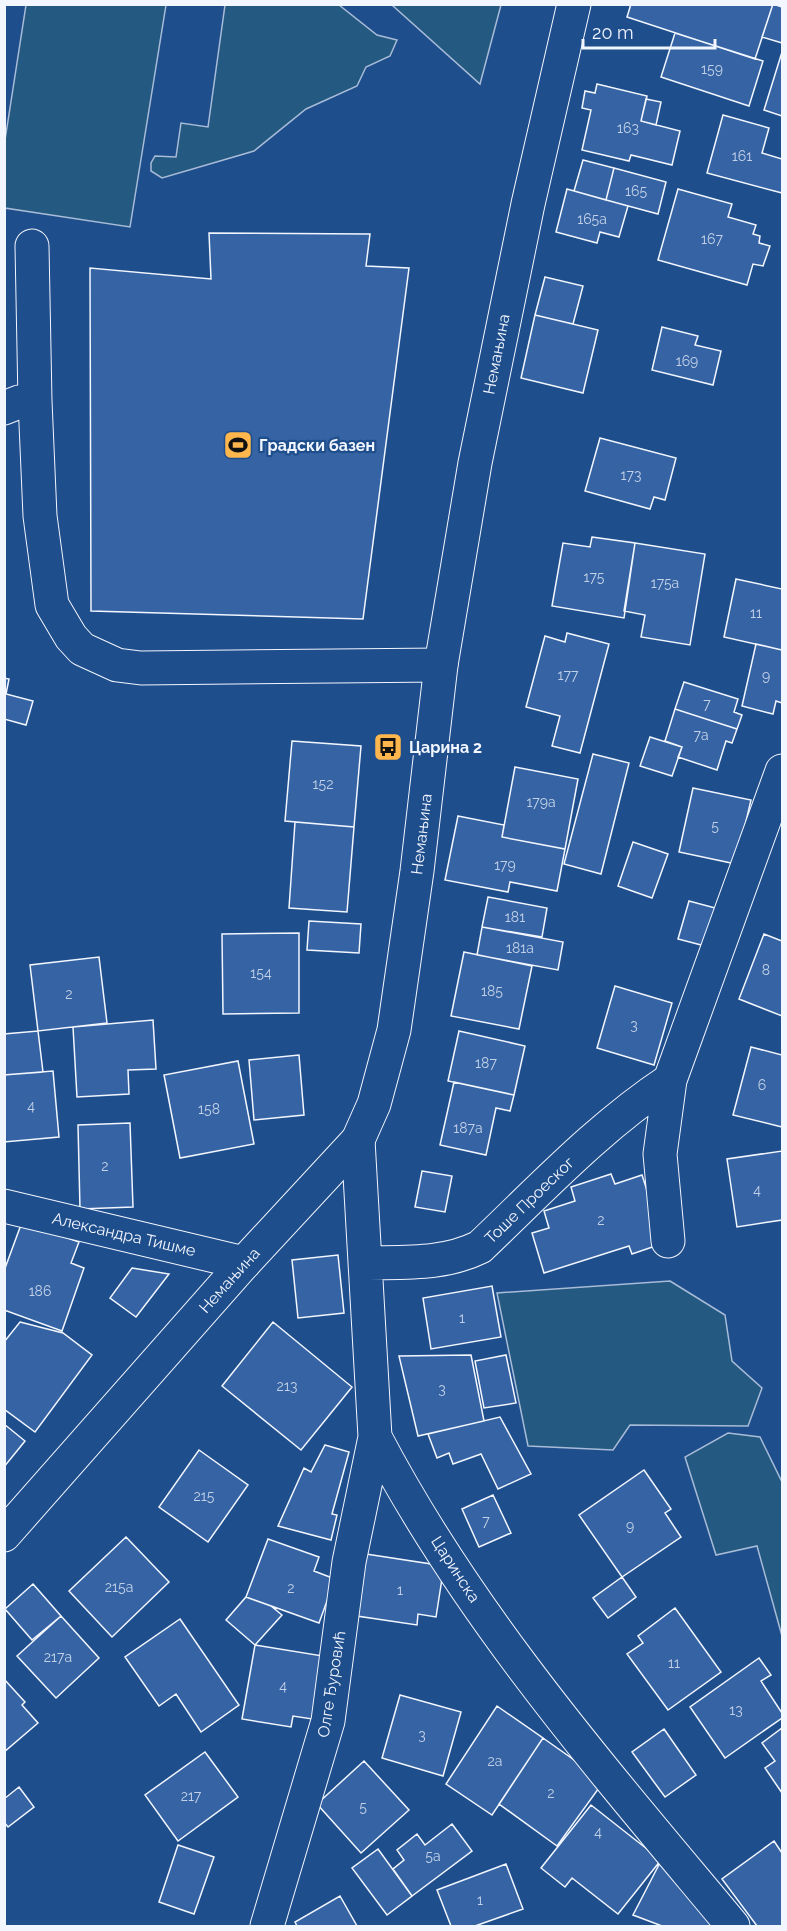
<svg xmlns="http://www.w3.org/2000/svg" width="787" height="1931" viewBox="0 0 787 1931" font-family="Raleway,sans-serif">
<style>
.green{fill:#245a82;stroke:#a8bbd7;stroke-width:1.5}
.building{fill:#3563a3;stroke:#f2f6ff;stroke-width:1.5}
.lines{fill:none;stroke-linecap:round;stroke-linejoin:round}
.street-casing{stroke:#f2f6ff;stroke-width:35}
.secondary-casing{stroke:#f2f6ff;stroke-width:35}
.street{stroke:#1f4e8c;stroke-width:33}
.secondary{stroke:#1f4e8c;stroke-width:33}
.labels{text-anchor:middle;stroke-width:4.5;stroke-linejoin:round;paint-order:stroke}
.number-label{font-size:14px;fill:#c3d1e8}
.street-label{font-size:16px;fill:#f2f6ff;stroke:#1f4e8c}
.poi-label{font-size:16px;font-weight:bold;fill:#f2f6ff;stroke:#1f4e8c;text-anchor:start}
</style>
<rect width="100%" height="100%" fill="#1f4e8c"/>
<path class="green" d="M26,5H166L130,227L5,208V140Z
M225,5H339L377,35L397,40L390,56L366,67L357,86L306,109L254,151L162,178L151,171V163L155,156L176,157L181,123L208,127Z
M392,5H501L480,84Z
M670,1281L725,1315L732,1361L762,1388L748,1426L630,1425L613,1450L528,1446L497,1293Z
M728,1433L760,1437L782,1482V1636L757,1546L716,1555L685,1457Z"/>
<path class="building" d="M631,4H773L755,59L627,17Z
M773,4L782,7V43L762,37Z
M675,33L763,61L749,106L661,77Z
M782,52V116L764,110Z
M597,84L647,96L641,121L680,131L672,165L631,155L629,161L582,150L591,110L582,108L585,91L595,93Z
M646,99L661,102L656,125L641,121Z
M723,115L769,128L762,153L782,159V193L707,173Z
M583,160L614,168L606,200L574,191Z
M614,168L666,182L658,214L606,200Z
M567,189L628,206L619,237L600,232L597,243L556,232Z
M678,189L732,204L728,217L756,225L753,234L760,236L759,243L770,246L763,266L753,264L747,285L658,260Z
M209,233L370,234L366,266L409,268L363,619L91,611L90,268L211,279Z
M545,277L583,286L573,324L535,315Z
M535,315L598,330L583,393L521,378Z
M662,327L698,336L695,345L721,351L713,385L652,370Z
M600,438L676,458L665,500L654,497L650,509L585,491Z
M592,537L635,543L624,618L552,606L563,543L590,547Z
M635,543L705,554L690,645L641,637L645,615L624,611Z
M736,579L782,589V650L724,637Z
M567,633L609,644L580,753L552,746L560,716L526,707L545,636L565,642Z
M756,644L782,650V703L776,701L773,714L742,706Z
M4,678L9,679L6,694L33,701L26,725L4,719Z
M684,682L738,699L734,712L742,715L737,729L675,709Z
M675,709L737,729L732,743L726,741L717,770L678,757L682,747L665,741Z
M650,737L682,747L672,776L640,766Z
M292,741L361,746L354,827L285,821Z
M593,754L629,763L601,874L564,864Z
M515,767L578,779L565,849L502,837Z
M693,788L751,800L736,864L679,852Z
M458,816L504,825L502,837L565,849L557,891L510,882L508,892L445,880Z
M295,822L354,827L347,912L289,908Z
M633,842L668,854L652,898L618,886Z
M488,897L547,908L542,937L482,927Z
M689,901L719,909L709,947L678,939Z
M309,921L361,924L359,953L307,950Z
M482,927L563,942L558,970L477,955Z
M299,933V1013L223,1014L222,934Z
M764,934L782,941V1016L739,999Z
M464,952L532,966L519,1029L451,1016Z
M99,957L107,1023L38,1031L30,965Z
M615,986L672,1003L654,1065L597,1048Z
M153,1020L156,1069L128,1070L129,1094L77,1097L73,1027Z
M38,1031L43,1072L4,1075V1034Z
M459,1031L525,1046L514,1095L448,1081Z
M751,1047L782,1055V1127L733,1115Z
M299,1055L304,1115L254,1120L249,1060Z
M238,1061L254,1144L180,1158L164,1075Z
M53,1071L59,1137L4,1142V1075Z
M454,1082L514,1095L510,1111L496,1108L486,1155L440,1145Z
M130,1123L133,1207L80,1209L78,1125Z
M782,1151V1220L737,1227L727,1159Z
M422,1171L452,1176L445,1212L415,1207Z
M611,1174L615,1184L642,1175L664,1243L632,1254L629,1246L544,1273L532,1233L549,1228L544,1211L575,1201L571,1187Z
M22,1222L79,1242L71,1263L84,1268L62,1331L4,1310V1271Z
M338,1255L344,1313L298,1318L292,1260Z
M132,1268L169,1274L136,1317L110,1298Z
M492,1286L501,1337L431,1349L423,1298Z
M20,1322L63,1333L92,1355L35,1432L4,1409V1342Z
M273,1322L352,1387L301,1450L222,1386Z
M471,1355L484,1421L418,1436L399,1356Z
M506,1355L516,1403L484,1408L475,1361Z
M500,1417L531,1474L498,1489L481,1454L453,1464L449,1453L437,1458L428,1434Z
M4,1424L25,1441L4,1467Z
M325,1445L349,1452L332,1514L337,1515L331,1540L278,1526L304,1468L311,1472Z
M199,1450L248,1485L208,1542L159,1507Z
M644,1470L671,1509L665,1513L681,1537L622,1577L579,1515Z
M493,1495L511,1533L479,1547L462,1509Z
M126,1537L169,1582L112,1637L69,1591Z
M268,1539L319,1557L314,1571L335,1579L319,1623L246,1597Z
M366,1554L444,1566L436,1617L418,1614L417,1625L357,1616Z
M622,1577L636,1597L608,1618L593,1598Z
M33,1584L61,1616L32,1640L5,1609Z
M246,1597L271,1606L282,1615L255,1645L226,1620Z
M675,1608L721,1672L668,1710L627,1654L643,1643L638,1636Z
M61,1616L99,1658L56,1698L17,1656Z
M180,1619L239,1705L201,1732L176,1694L159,1706L125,1657Z
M255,1645L323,1656L312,1719L293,1716L291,1727L242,1719Z
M759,1658L771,1675L761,1681L782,1713V1718L725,1758L690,1707Z
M4,1679L25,1702L22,1705L38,1723L4,1752Z
M400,1695L461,1712L443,1776L382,1758Z
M497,1706L543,1738L492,1815L446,1784Z
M782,1728V1793L765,1768L775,1761L762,1743Z
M664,1729L696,1775L665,1797L632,1752Z
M543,1738L604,1781L557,1846L499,1804Z
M205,1752L238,1797L178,1841L145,1795Z
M364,1761L409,1810L361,1853L317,1804Z
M19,1787L34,1807L8,1827L4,1822V1799Z
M591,1805L661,1860L618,1914L572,1878L565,1887L541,1868Z
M452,1824L472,1851L412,1896L393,1869L404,1860L397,1850L417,1834L425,1845Z
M774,1841L782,1853V1926H757L722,1879Z
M178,1845L214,1857L194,1914L159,1902Z
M378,1849L412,1896L387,1915L352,1868Z
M664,1855L722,1926H662L633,1915Z
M506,1864L523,1909L475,1926H451L437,1890Z
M340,1896L357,1926H297L295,1922Z"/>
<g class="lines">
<g class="street-casing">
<path id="street" d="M32,246L35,401
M4,408L19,402L35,401L40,516L52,605L71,637L82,649L117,665L141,668L441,665
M358,1140L375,1437C469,1617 604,1771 733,1926
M4,1206L244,1263
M668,1241L660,1154L670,1080
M365,1263C405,1262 444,1265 480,1247C541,1189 600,1126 670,1080L782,771
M267,1926L328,1721L349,1562L375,1437"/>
</g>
<g class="secondary-casing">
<path id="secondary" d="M4,1535L244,1263L358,1140L374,1104L394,1030L417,871L441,665L475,463L528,204L574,4"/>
</g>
<use href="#street" class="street"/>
<use href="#secondary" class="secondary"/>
</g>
<defs>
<g id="stadium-square" transform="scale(1.5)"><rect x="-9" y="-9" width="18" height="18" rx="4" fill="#ffb74d" stroke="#1f4e8c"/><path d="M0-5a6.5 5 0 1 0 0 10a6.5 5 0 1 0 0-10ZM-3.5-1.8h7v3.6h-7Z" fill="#111"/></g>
<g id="bus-square" transform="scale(1.5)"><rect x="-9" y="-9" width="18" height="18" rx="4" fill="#ffb74d" stroke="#1f4e8c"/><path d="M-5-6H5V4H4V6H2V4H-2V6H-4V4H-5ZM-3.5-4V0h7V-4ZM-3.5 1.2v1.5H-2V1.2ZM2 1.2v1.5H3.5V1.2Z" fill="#111"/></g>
</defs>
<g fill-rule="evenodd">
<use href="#stadium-square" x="238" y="445"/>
<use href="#bus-square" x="388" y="747"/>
</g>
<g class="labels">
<g class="number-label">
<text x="712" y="74">159</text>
<text x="628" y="133">163</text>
<text x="742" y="161">161</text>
<text x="636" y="196">165</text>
<text x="592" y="224">165a</text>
<text x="712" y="244">167</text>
<text x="687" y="366">169</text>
<text x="631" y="480">173</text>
<text x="594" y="582">175</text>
<text x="665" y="588">175a</text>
<text x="756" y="618">11</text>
<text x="568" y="680">177</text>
<text x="766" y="681">9</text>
<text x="707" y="709">7</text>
<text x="701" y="740">7a</text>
<text x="323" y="789">152</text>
<text x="541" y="807">179a</text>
<text x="715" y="831">5</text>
<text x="505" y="870">179</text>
<text x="515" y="922">181</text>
<text x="520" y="953">181a</text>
<text x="766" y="975">8</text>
<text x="261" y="978">154</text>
<text x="492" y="996">185</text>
<text x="69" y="999">2</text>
<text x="634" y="1030">3</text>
<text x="486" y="1068">187</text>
<text x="762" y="1090">6</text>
<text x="31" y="1111">4</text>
<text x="209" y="1114">158</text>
<text x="468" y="1133">187a</text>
<text x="105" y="1171">2</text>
<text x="757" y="1195">4</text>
<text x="601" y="1225">2</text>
<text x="40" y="1296">186</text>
<text x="462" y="1323">1</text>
<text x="287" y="1391">213</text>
<text x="442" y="1394">3</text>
<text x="204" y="1501">215</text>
<text x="486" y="1526">7</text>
<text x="630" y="1531">9</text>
<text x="119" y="1592">215a</text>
<text x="291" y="1593">2</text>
<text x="400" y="1595">1</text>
<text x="58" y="1662">217a</text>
<text x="674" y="1668">11</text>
<text x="283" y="1691">4</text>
<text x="736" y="1715">13</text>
<text x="422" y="1740">3</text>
<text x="495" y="1766">2a</text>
<text x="551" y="1798">2</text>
<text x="191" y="1801">217</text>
<text x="363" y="1812">5</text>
<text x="598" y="1837">4</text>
<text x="433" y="1861">5a</text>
<text x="480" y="1905">1</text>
</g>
<g class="street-label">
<text transform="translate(496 354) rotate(-79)" y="6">Немањина</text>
<text transform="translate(421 834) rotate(-83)" y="6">Немањина</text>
<text transform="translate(529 1200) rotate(-44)" y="6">Тоше Проеског</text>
<text transform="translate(124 1234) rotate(13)" y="6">Александра Тишме</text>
<text transform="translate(229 1280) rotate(-48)" y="6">Немањина</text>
<text transform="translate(456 1569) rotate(57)" y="6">Царинска</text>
<text transform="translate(331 1684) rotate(-81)" y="6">Олге Ђуровић</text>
</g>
<g class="poi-label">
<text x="259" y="451">Градски базен</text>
<text x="409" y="753">Царина 2</text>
</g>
</g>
<rect width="787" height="1931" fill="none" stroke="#f2f6ff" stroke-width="12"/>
<path d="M583 39v9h132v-9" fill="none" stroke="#f2f6ff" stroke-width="3"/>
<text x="592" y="39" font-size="18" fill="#f2f6ff" stroke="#1f4e8c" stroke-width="4.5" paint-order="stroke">20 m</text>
</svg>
